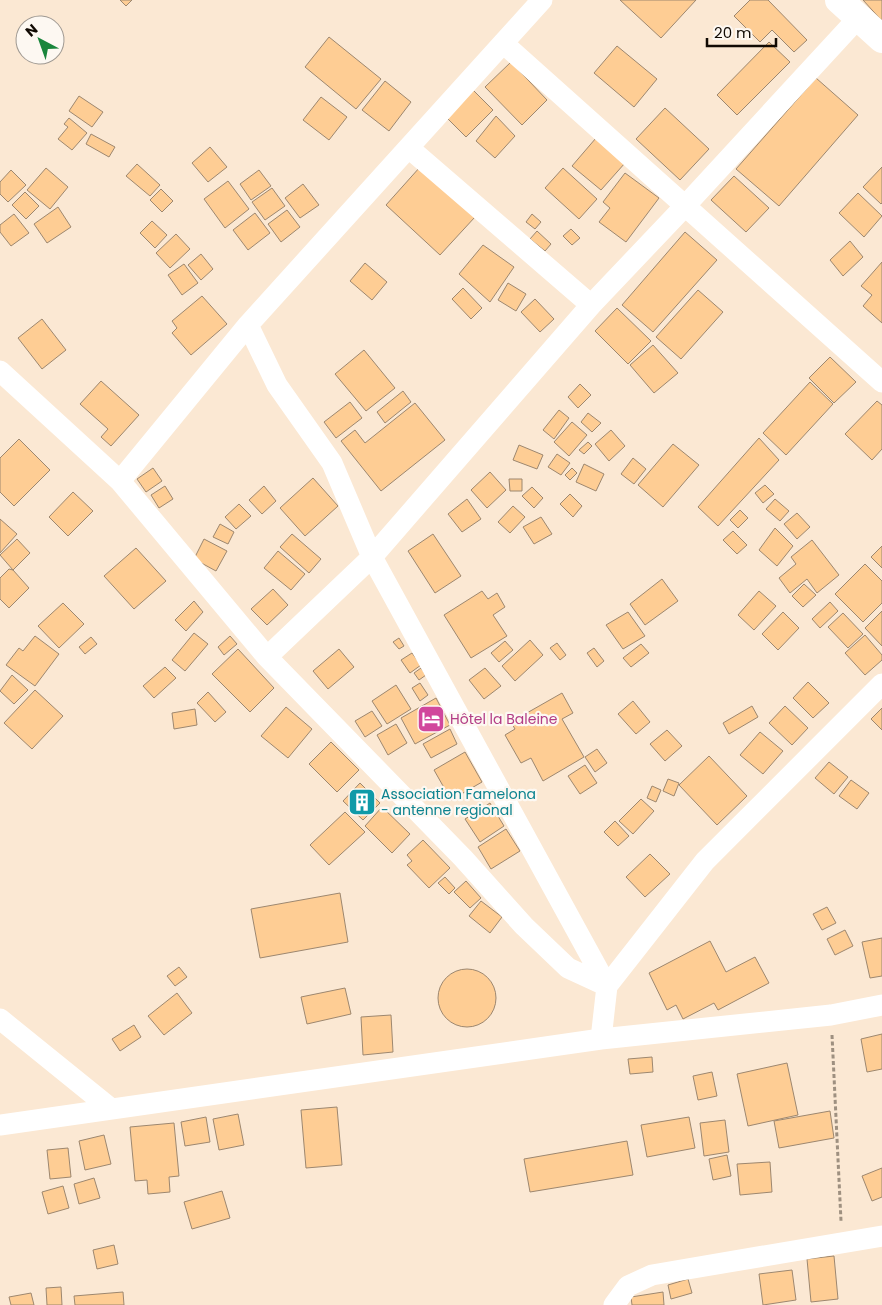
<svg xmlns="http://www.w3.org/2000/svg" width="882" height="1305" viewBox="0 0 882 1305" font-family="Poppins,sans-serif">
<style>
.building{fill:#fecd94;stroke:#9d876f}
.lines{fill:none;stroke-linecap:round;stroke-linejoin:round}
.path{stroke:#9e9080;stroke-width:3;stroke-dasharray:4 2.5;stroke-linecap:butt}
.street{stroke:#fff;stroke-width:21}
.primary{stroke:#fff;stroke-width:28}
.labels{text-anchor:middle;stroke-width:4.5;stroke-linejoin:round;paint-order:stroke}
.hotel-label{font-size:14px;fill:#b23c85;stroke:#fdf8f2;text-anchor:start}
.culture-label{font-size:14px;fill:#0d838f;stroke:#fdf8f2;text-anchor:start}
</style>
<rect width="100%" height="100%" fill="#fbe8d3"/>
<path class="building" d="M120,0H132L126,6Z
M620,0H696L661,38Z
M750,0H768L807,40L794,52L772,30L760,42L734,16Z
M863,0H882V21Z
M329,37L381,79L356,109L305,67Z
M769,42L790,62L737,115L717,95Z
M617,46L657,79L634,107L594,73Z
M511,62L547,100L522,125L485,87Z
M816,78L858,115L779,206L736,169Z
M385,81L411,102L389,131L362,110Z
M473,90L493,110L466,137L446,117Z
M79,96L103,112L92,127L69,111Z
M321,97L347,117L329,140L303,120Z
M665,108L709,149L680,180L636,139Z
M496,116L515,136L495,158L476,141Z
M69,118L87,133L72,150L58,139L68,127L64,124Z
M91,134L115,147L109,157L86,144Z
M596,138L625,163L601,190L572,166Z
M210,147L227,167L208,182L192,163Z
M137,164L160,185L150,196L126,176Z
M420,167L475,217L440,255L386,205Z
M882,167V203L881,204L863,187Z
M46,168L68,187L50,209L27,190Z
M563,168L597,199L579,219L545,188Z
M11,170L26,185L8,202L0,194V182Z
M259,170L271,186L251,200L240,184Z
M625,173L659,198L626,242L599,222L610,208L603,202Z
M734,176L769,208L746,232L711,200Z
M228,181L249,209L225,228L204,199Z
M303,184L319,205L300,218L285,198Z
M272,188L285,206L265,220L252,202Z
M161,189L173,201L162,212L150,200Z
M25,192L39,206L26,219L12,205Z
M858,193L882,216L864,237L839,213Z
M58,207L71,227L47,243L34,224Z
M287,210L300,227L281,242L268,224Z
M255,213L270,233L248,250L233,230Z
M14,214L29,233L11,246L0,232V225Z
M532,214L541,222L535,229L526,222Z
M152,221L167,235L155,248L140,233Z
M571,229L580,238L572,245L563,236Z
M537,231L551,244L545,251L530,239Z
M685,232L717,260L653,332L622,305Z
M176,234L190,249L170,268L156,253Z
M850,241L863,257L843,276L830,260Z
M483,245L514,267L490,302L459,274Z
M201,254L213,269L201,280L188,265Z
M882,262V323L863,306L872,295L861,286Z
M365,263L387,282L372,300L350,281Z
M184,264L198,283L182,295L168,275Z
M508,283L526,294L516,311L498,300Z
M463,288L482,308L471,319L452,299Z
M698,290L723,312L681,359L656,337Z
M202,296L227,324L191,355L172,333L177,328L172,321Z
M535,299L554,319L540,332L521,312Z
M617,308L651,341L628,364L595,331Z
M42,319L66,350L42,369L18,338Z
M653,345L678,373L654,393L630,365Z
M364,350L395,388L366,411L335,374Z
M830,357L856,382L834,403L809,378Z
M101,381L139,415L111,446L101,437L108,429L80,404Z
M810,382L833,404L786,455L763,433Z
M580,384L591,395L578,408L568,397Z
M403,391L411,402L385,423L377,412Z
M877,401L882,405V449L872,460L845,434Z
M350,402L362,418L336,438L324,422Z
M415,403L445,440L381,491L341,441L355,430L365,443Z
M559,410L569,418L554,439L543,430Z
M588,413L601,423L592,432L581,422Z
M572,422L587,435L569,456L554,442Z
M611,430L625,446L609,461L595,444Z
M759,438L779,460L718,526L698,507Z
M19,439L50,470L14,506L0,492V458Z
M588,442L592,446L584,454L579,450Z
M673,444L699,465L663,507L638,485Z
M519,445L543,455L537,469L513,460Z
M557,454L570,463L561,475L548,467Z
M633,458L646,469L634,484L621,474Z
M584,464L604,474L596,491L576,482Z
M153,468L162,481L146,492L137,479Z
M572,468L577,473L570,480L565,475Z
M490,472L506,490L487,508L471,490Z
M313,478L338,506L305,536L280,508Z
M509,479H522V491H510Z
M765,485L774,494L763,503L755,493Z
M165,486L173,499L159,508L151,495Z
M264,486L276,501L262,514L249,500Z
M532,487L543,498L534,508L522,496Z
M73,492L93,511L68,536L49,517Z
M570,494L582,506L573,517L560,504Z
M467,499L481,519L462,532L448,514Z
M775,499L789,511L780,521L766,509Z
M239,504L251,516L236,529L225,517Z
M513,506L525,517L510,533L498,522Z
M740,510L748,518L738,528L730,520Z
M797,513L810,527L797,539L784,524Z
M541,517L552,534L534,544L523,527Z
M0,519L17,534L0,553Z
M220,524L234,532L228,544L213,537Z
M775,528L793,546L777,566L759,550Z
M733,531L747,545L737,554L723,540Z
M292,534L321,559L309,573L280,547Z
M433,534L461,576L435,593L408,551Z
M17,539L30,553L13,570L0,555Z
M204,539L227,551L216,571L194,559Z
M812,540L839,575L817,593L807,579L790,593L779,578L796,564L791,557Z
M882,546V568L871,557Z
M136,548L166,581L134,609L104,576Z
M278,551L305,574L291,590L264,568Z
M865,564L882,581V603L863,622L835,594Z
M9,569L13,570L29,588L9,608L0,599V578Z
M662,579L678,601L645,625L630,604Z
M804,584L816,595L803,607L792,596Z
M273,589L288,605L267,625L251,609Z
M482,591L488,599L497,593L505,607L493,615L507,636L471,658L444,615Z
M759,591L776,606L754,630L738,615Z
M194,601L203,612L186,631L175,620Z
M830,602L838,611L820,628L812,619Z
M63,603L84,624L59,648L38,626Z
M882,611V646L865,628Z
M628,612L645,636L623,649L606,625Z
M783,612L799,628L778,650L762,634Z
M843,613L863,634L848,648L828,627Z
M194,633L208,644L185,671L172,660Z
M865,635L882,655V660L865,675L845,653Z
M35,636L59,654L35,686L6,665L19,648L23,651Z
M230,636L237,644L224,655L218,647Z
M91,637L97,644L85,654L79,647Z
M399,638L404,646L399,649L393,642Z
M530,640L543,655L515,681L502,666Z
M505,641L513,650L499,662L491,653Z
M557,643L566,655L560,660L550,648Z
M641,644L649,653L631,667L623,658Z
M594,648L604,661L597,667L587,653Z
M238,649L274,688L250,712L212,674Z
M339,649L354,667L328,689L313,671Z
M412,653L421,665L410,673L401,660Z
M165,667L176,678L154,698L143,686Z
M421,668L426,675L419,680L414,673Z
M485,668L501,686L484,699L469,680Z
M12,675L28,690L14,704L0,691Z
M808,682L829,703L813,718L793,698Z
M420,683L428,695L420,701L412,688Z
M396,685L411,709L387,724L372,701Z
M35,690L63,716L32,749L4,723Z
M208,692L226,712L215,722L197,703Z
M562,693L573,713L562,719L584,757L543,781L531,758L521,763L505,735L515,729L511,722Z
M436,698L450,725L415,744L401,718Z
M633,701L650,722L636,734L618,714Z
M752,706L758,717L729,734L723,723Z
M785,706L808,728L792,745L769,723Z
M286,707L312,729L288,758L261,736Z
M882,708V730L871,719Z
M195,709L197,725L174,729L172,713Z
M372,711L382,726L365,737L355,721Z
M396,724L407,743L388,755L377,735Z
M450,729L457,744L431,758L423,744Z
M667,730L682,746L665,761L650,744Z
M760,732L783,751L763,774L740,755Z
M331,742L359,770L337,792L309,764Z
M597,749L607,763L595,772L585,757Z
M465,752L482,782L451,800L434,770Z
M709,756L747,796L717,825L679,785Z
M829,762L848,777L834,794L815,778Z
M585,765L597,783L580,794L568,776Z
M668,779L679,783L674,796L663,791Z
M851,780L869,793L857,809L839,796Z
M360,783L380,803L363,820L343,801Z
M652,786L661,790L656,802L647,798Z
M641,799L654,811L633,834L619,821Z
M490,803L504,826L480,842L465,819Z
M382,807L410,834L392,853L365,826Z
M345,812L365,832L329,865L310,845Z
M615,821L629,836L618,846L604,832Z
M506,829L520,851L491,869L478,847Z
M423,840L450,868L429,888L407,865L412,861L407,855Z
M650,854L670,874L645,897L626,877Z
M445,877L455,888L449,894L438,883Z
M466,881L481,898L470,908L454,892Z
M340,893L348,942L260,958L251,909Z
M481,901L502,917L490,933L469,916Z
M827,907L836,923L822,930L813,914Z
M845,930L853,946L835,955L827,939Z
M882,938V976L870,978L862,942Z
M710,941L726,972L755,957L769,983L718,1010L714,1003L683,1019L676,1005L667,1010L649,973Z
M179,967L187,977L175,986L167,976Z
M438 998a29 29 0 1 1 58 0a29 29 0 1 1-58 0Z
M345,988L351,1014L307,1024L301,997Z
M177,993L192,1013L164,1035L148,1016Z
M391,1015L393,1052L363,1055L361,1017Z
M134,1025L141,1037L120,1051L112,1039Z
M882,1034V1069L867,1072L861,1039Z
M652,1057L653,1072L630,1074L628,1059Z
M787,1063L798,1115L748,1126L737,1074Z
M712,1072L717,1096L698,1100L693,1076Z
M337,1107L342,1165L306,1168L301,1110Z
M830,1111L834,1138L779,1148L774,1121Z
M238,1114L244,1145L219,1150L213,1119Z
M206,1117L210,1142L185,1146L181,1122Z
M689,1117L695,1148L647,1157L641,1125Z
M725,1120L729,1152L704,1156L700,1123Z
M174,1123L179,1176L169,1177L170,1192L148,1194L147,1180L135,1181L130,1127Z
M104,1135L111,1164L85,1170L79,1141Z
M627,1141L633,1175L530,1192L524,1159Z
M68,1148L71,1177L50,1179L47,1150Z
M727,1155L731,1176L713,1180L709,1159Z
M770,1162L772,1192L740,1195L737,1164Z
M882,1168V1197L872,1201L862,1176Z
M94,1178L100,1198L79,1204L74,1184Z
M63,1186L69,1208L48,1214L42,1192Z
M222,1191L230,1218L192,1229L184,1202Z
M114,1245L118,1264L97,1269L93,1250Z
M834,1256L838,1299L811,1302L807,1259Z
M792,1270L796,1300L763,1305L759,1274Z
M688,1279L692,1293L671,1299L668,1285Z
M61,1287L62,1305H47L46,1288Z
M123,1292L124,1305H75L74,1296Z
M663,1292L664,1305H632L631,1297Z
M31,1293L34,1305H11L9,1297Z"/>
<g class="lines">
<path class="path" d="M832,1035L841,1221"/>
<path class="street" d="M542,0L248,325L277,385L332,463L372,557L607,986
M503,43L882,382
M409,148L591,305
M0,371L120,481L267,657L463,858L524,926L568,968L607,986
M120,481L248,325
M267,657L372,557L591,305L685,206L859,17
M0,1019L110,1108
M601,1039L607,986L705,861L882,684
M0,1125L601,1039L831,1015L882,1005
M614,1305L628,1286L652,1275L882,1236"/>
<path class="primary" d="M839,0L882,39"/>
</g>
<defs>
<g id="hotel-square" transform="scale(1.4375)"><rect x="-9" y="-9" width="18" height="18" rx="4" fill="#d1479c" stroke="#fdf8f2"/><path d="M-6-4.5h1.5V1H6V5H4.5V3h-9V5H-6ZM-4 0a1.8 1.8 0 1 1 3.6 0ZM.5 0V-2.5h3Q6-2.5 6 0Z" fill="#fff"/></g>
<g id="building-square" transform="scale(1.4375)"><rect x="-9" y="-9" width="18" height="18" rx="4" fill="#0f9aa8" stroke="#fdf8f2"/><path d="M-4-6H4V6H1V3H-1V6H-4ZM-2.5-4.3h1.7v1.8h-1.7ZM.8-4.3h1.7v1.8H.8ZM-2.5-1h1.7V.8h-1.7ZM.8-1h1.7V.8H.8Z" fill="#fff"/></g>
</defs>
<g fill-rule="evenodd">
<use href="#hotel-square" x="431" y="719"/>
<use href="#building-square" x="362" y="802"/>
</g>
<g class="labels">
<g class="hotel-label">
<text x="450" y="724">Hôtel la Baleine</text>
</g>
<g class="culture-label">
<text x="381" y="799">Association Famelona<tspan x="381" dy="16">- antenne regional</tspan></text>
</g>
</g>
<g transform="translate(40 40) rotate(319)"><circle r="24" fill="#fdf8f2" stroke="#9f9992"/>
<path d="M0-4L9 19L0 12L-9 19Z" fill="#19853b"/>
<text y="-8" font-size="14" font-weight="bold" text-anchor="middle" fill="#110a03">N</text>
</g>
<path d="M707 38v8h69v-8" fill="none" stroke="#110a03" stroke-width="2.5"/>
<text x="714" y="38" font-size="15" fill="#110a03" stroke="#fdf8f2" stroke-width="4" paint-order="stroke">20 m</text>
</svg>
